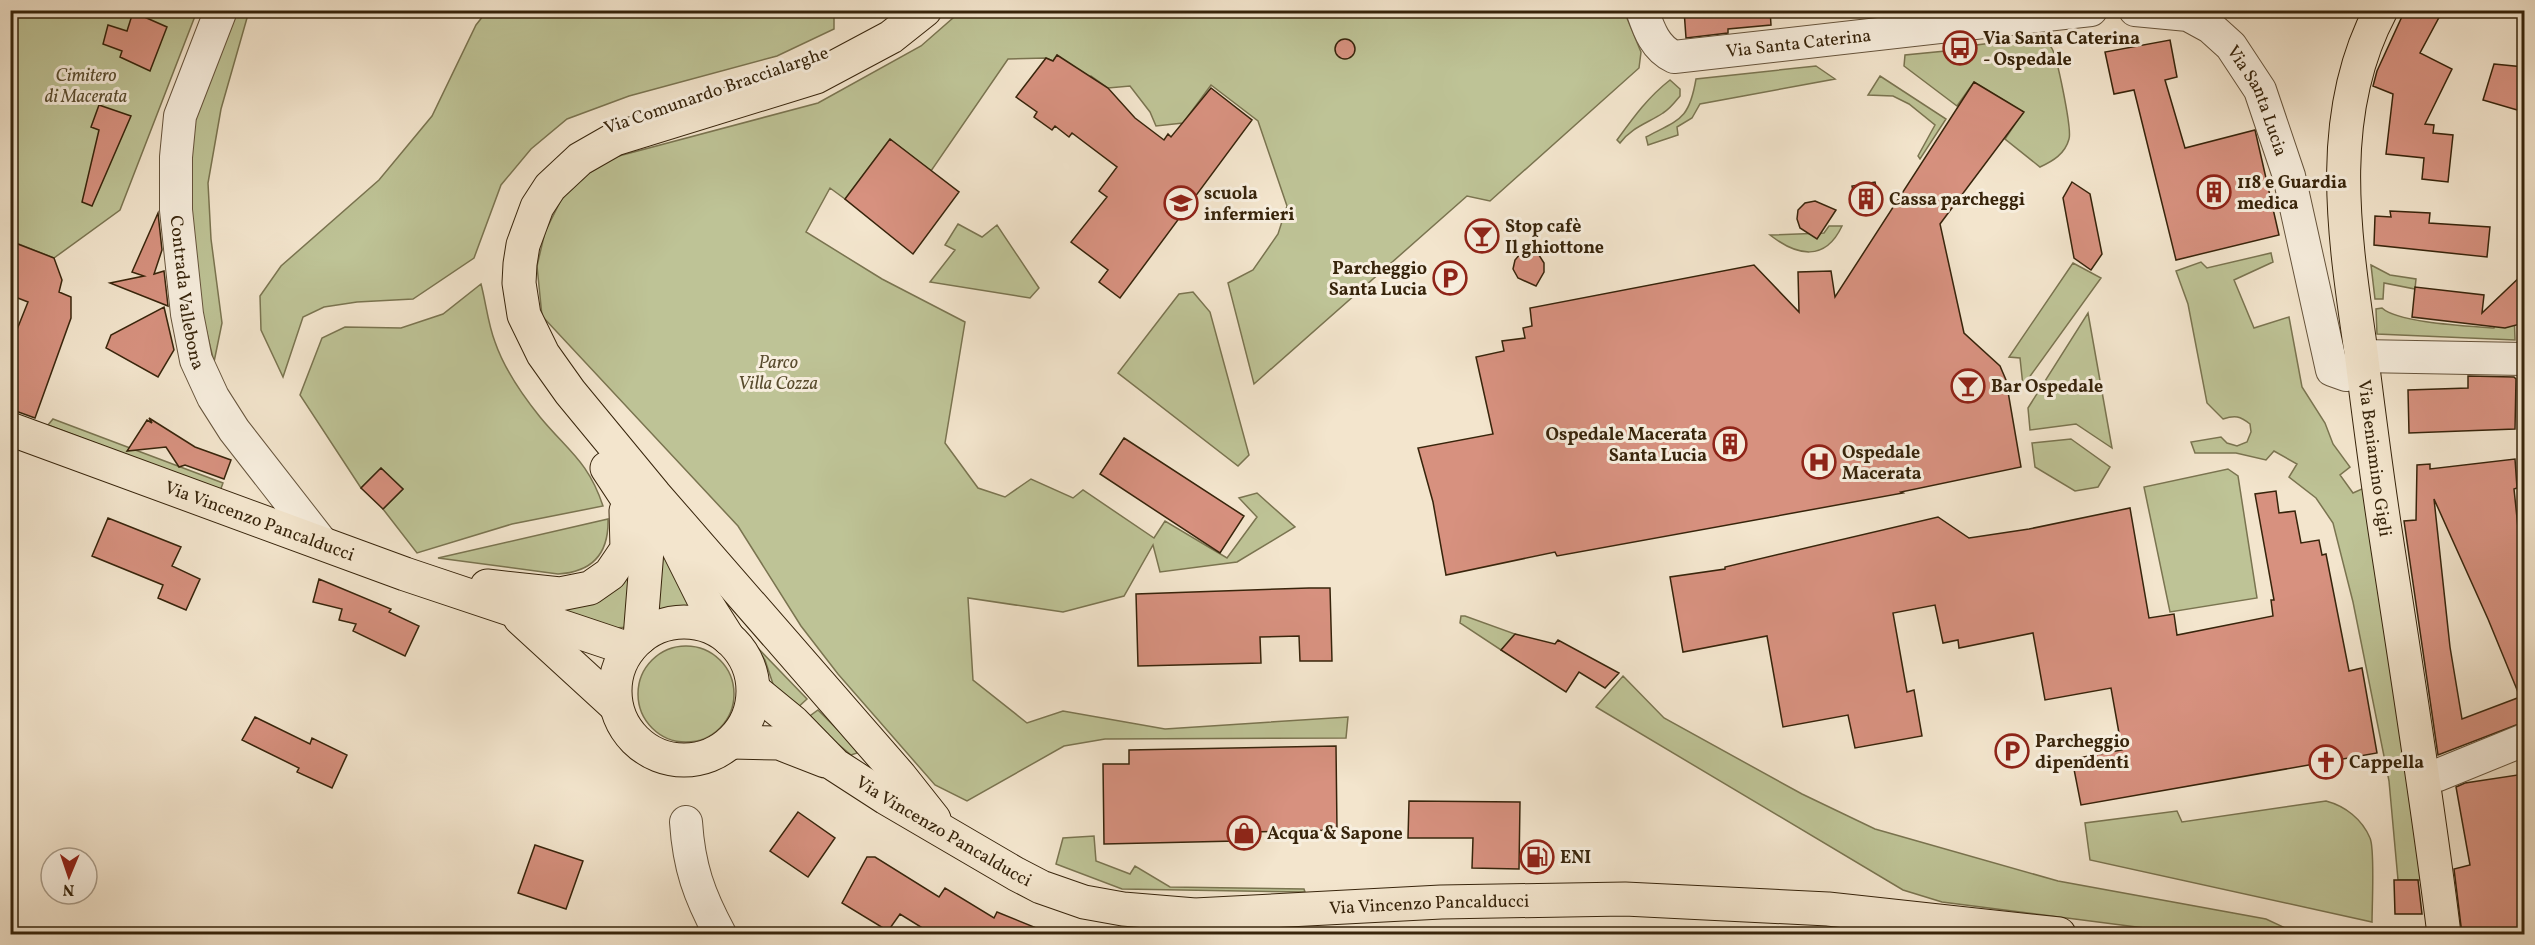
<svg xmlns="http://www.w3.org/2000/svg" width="2535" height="945" viewBox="0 0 2535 945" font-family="Vollkorn,serif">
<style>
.green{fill:#bec396;stroke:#7a7450;stroke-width:1.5}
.building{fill:#d7917f;stroke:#37240b;stroke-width:1.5;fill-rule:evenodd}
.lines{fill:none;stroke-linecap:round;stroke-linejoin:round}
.minor-casing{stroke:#66543c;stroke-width:34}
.major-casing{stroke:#37240b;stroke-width:35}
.minor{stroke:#f7eede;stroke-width:32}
.major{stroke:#f3e5cd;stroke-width:33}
.labels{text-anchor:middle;stroke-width:6;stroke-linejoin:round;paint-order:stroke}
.poi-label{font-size:18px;font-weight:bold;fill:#37240b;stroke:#f7eede;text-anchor:start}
.street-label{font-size:18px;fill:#37240b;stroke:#f7eede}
.park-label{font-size:18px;font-style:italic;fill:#594c2e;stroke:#f7eede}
</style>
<rect width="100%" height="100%" fill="#f3e5cd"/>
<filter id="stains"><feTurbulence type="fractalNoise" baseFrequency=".00333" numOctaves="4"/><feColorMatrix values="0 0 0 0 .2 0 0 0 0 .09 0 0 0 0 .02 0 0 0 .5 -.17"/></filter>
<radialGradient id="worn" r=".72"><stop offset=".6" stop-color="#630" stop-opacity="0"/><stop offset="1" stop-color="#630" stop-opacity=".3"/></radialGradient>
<path class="green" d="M10,11H197L120,210L54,258L11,241Z
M231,11H249L221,109L208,183L211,239L222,323L214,362L194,281L189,189L190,126Z
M487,11H834V29L777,56L629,96L567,119L531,149L501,185L474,258L413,299L357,302L324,307L303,317L283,377L261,330L260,296L281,266L379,180L432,116L476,25Z
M961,11H1624L1641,52L1639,68L1490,201L1467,196L1254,384L1228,283L1253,270L1278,234L1287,206L1258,121L1211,85L1183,123L1156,126L1150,112L1130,86L1108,88L1091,76L1089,79L1057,55L1053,61L1046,58L1008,59L931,171L890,139L845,199L830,188L806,232L882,279L965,322L945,443L978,488L1005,497L1031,479L1073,498L1083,490L1154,538L1165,521L1227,558L1257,517L1239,498L1257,493L1295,527L1237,562L1160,572L1153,545L1124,596L1063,612L968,598L973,680L1027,723L1063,711L1165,729L1348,717L1346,738L1105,739L1064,746L967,801L935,785L838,674L801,626L738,526L542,316L537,266L545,232L561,200L579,179L615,157L818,103L921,46Z
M2025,39C2036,40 2044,39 2051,47C2057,54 2072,130 2069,139C2065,154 2053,161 2040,167L2005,139L2023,112L1974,82L1957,106L1904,66L1905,55L1966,49L1968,46Z
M1816,66L1835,79L1700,104L1692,118L1677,127L1678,135L1648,145L1646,137C1680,119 1689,120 1696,79Z
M1880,76L1946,119L1920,159L1918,156L1935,125L1909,104L1893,96L1868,95Z
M1670,80L1680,89V96C1675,102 1670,109 1663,113C1648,123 1632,127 1620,143L1617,140C1633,118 1648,97 1670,80Z
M958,224L982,237L997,225L1039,288L1030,298L930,282L955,250L945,245Z
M1829,226H1842C1825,262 1797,256 1770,235L1824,233Z
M2271,253L2273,262L2234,280L2254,328L2289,317L2302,387L2325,423L2333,444L2350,467L2340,475L2353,493L2364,488L2423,880H2398L2389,781L2353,602L2333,523L2316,498L2289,477L2297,464L2274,451L2266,460L2236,453H2195L2191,442L2221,437L2227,443L2237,446L2247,442L2251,432L2250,424C2240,416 2235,415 2223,419L2207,403L2188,304L2176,271L2201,262L2207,268Z
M2073,263L2101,278L2023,386L2020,358L2009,357Z
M2371,265L2390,275L2416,279L2415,289L2384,283L2383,299H2375Z
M481,284C486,303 488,324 495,342C504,368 523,396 540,417C568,451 588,461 603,506L512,524L417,553L383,509L403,489L381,468L361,488L300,395L322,338L345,327L401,328L443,314Z
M1193,292L1210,312L1249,455L1238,466L1118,373L1179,294Z
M2382,308C2398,323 2470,326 2494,328L2497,311H2514L2515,340L2377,334L2376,309Z
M2088,313L2112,448L2076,424L2030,430L2028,408Z
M53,419L223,483L220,491L48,425Z
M2071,439L2110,467L2098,487L2075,491L2035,467L2032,443Z
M2228,469L2238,476L2257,598L2170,612L2144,487Z
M608,519C609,554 592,572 558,574L438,558Z
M652,522L697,613L677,612L651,617Z
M630,561L631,627L614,628L555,609Z
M1461,616H1465L1515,634L1501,650L1460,623Z
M753,643L807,699L795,710L774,687L765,660Z
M638 694a48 48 0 1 1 96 0a48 48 0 1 1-96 0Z
M1623,676L1664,718L1802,794L1875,829L2058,881L2266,919L2294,932L2311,934H2191L1942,902L1903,890L1596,707Z
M818,710L855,747L857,753L851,755L807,718Z
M2326,801C2345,806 2362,819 2370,838C2375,849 2372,906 2372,922L2090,860L2085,823L2177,811L2182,822Z
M1094,836L1096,861L1130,874L1135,866L1170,887L1304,889L1305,892L1122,889L1056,864L1063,838Z"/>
<path class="building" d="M1684,10H1770L1771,25L1728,29V33L1686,38Z
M2405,10H2443L2420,53L2452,69L2425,124L2434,125L2433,133L2453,135L2448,182L2422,179L2424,158L2386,154L2393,94L2373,86L2377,71Z
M133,12L167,27L150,71L120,57L122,51L103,44L108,25L127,31Z
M1335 49a10 10 0 1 1 20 0a10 10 0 1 1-20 0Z
M2170,40L2177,77L2165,80L2185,148L2255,130L2279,235L2176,260L2134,90L2114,94L2105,52Z
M1057,55L1108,88L1135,118L1164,140L1168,134L1171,137L1211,88L1252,120L1120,298L1099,282L1108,270L1071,242L1107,197L1099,191L1117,167L1072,133L1069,137L1055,126L1052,130L1034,117L1037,112L1016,97L1046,58L1053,61Z
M2494,64L2524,67V112L2483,100Z
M1974,82L2024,112L1940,224L1964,333L2000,366L2006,380L2021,467L1901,492L1903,493L1557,556L1555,552L1446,575L1433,502L1418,448L1493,434L1476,357L1504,351L1502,341L1525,338L1523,328L1532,326L1530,308L1754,265L1799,312L1798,272L1831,271L1835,297Z
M99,105L131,116L92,206L82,202L99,130L91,127Z
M890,139L959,192L913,254L845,199Z
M1875,182L1879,205L1857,210L1852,186Z
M2072,182L2090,194L2102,254L2091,270L2074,258L2063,198Z
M1815,201L1836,210L1817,239L1800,228L1797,219L1798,210L1805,203Z
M2390,211L2430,213L2429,223L2490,227L2487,257L2374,245L2375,216L2391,217Z
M158,213L162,250L154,274L164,271L168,306L110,283L144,276L132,272Z
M10,241L54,258L62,280L59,292L71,297V318L35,418L10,409V347L28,302L10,295Z
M1530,251L1539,255L1544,263V272L1536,286L1518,278L1513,269L1515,260L1521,253Z
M2524,273V323L2505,328L2412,317L2415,287L2484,295L2482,313Z
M164,307L174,350L158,377L106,348L111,335Z
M2468,376L2514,377L2516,379L2515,429L2409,433L2408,390L2468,388Z
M149,418L195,447L231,460L224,479L185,465L179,467L166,447L127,451L147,420L152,423Z
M1124,438L1244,516L1220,553L1100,474Z
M2515,459L2517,488L2514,489L2522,566L2524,572V722L2438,755L2404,521L2416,520L2417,465L2430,464V469ZM2434,499L2488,619L2520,697L2462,719L2450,647Z
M381,468L403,489L383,509L361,488Z
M2276,491L2279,513L2295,511L2301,543L2319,540L2322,555L2326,554L2349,671L2362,668L2377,753L2081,805L2072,759L2122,750L2111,688L2045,700L2033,633L1959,648L1958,640L1943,643L1935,605L1893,613L1907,692L1914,690L1922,736L1855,748L1848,715L1783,727L1767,636L1683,652L1670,577L1725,569V567L1938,517L1969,538L2029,529L2130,508L2149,618L2174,614L2177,635L2273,616L2271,600H2274L2255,494Z
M108,518L181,547L172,566L200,579L186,610L158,598L163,585L92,556Z
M319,579L391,609L389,612L419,626L405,656L353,631L356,624L339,620L342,609L313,602Z
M1309,588H1330L1332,661H1300L1299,636L1260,637L1261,663L1138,666L1136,594Z
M1515,634L1555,644L1558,640L1619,673L1605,688L1579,672L1566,692L1501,650Z
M255,717L310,744L312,738L347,755L332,788L297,772L299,768L242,740Z
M1336,746L1337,830L1251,832V834L1237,835V841L1104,844L1103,764H1129V750Z
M2524,774V934H2462L2454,869L2470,865L2456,787L2465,783Z
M1409,801L1520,802L1519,869L1472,868L1473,838H1408Z
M798,812L835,838L808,877L770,851Z
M535,845L583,861L566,909L518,893Z
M867,857H875L939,897L945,888L994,918L997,912L1051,934H932L900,914L888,931L842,903Z
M2394,880H2418L2422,914H2395Z"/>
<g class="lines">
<g class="minor-casing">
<g id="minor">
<path id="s1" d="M221,10L180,116L176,157V210L187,314L196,360L213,397L234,430L322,543"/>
<path id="s2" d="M1642,10C1649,30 1655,48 1674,57L2091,10"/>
<path id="s3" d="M2135,10L2188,15L2210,27L2231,46L2260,90L2289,176L2332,370L2346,375L2363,372"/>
<path d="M2361,356L2524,359"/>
<path d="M2423,777L2438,775L2524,740"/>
<path d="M686,822C689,867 699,895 720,934"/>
</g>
</g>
<g class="major-casing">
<g id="major">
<path d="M925,10L891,37L816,77L615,139L580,159L550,187L537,207L523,245L520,264L519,283L524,315L543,354L570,392L655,495L900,776L934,819"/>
<path id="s4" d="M2381,10C2324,117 2345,239 2361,352C2369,416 2377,479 2387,543C2407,673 2428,804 2444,934"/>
<path id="s5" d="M10,429L405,574L629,649"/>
<path d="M607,468L642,521L647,550L640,638"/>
<path d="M668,528L703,598L729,639"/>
<path d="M487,586L560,594L590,588L610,574L627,549L626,511"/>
<path d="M520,618L616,706"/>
<circle cx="684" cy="691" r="69"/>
<path id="s6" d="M754,690L793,722L835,765L886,798L1016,874L1041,887L1084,902L1123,909L1195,915L1441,902L1625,899L1828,909L2059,934"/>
<path d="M732,742L779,743L825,761"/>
</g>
</g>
<use href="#minor" class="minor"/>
<use href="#major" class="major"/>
</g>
<defs>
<g id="bus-ring" transform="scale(1.725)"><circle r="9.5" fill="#f7eede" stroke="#8f2418" stroke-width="1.5"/><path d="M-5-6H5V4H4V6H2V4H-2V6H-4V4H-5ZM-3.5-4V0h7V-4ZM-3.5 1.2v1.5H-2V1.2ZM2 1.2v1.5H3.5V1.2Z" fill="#8f2418"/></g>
<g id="building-ring" transform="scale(1.725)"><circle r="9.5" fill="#f7eede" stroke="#8f2418" stroke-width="1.5"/><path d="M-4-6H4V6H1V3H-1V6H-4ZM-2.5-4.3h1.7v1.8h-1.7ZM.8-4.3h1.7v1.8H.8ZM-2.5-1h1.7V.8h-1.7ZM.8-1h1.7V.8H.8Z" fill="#8f2418"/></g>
<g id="school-ring" transform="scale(1.725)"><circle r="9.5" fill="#f7eede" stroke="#8f2418" stroke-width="1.5"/><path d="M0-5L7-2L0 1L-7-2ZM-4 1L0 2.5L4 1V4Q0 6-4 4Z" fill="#8f2418"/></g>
<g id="bar-ring" transform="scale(1.725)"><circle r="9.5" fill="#f7eede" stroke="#8f2418" stroke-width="1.5"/><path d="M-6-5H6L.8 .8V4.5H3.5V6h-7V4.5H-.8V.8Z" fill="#8f2418"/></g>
<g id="parking-ring" transform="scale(1.725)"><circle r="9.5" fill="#f7eede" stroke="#8f2418" stroke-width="1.5"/><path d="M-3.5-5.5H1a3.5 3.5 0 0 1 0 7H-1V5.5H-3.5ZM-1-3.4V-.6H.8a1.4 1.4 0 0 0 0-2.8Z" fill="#8f2418"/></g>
<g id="hospital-ring" transform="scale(1.725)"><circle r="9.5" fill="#f7eede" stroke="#8f2418" stroke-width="1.5"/><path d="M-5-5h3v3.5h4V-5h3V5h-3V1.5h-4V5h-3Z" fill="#8f2418"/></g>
<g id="church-ring" transform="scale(1.725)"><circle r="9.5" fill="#f7eede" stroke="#8f2418" stroke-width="1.5"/><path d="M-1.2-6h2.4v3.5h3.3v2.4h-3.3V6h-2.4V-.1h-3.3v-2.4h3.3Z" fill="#8f2418"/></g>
<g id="shop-ring" transform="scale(1.725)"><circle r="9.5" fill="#f7eede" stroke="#8f2418" stroke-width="1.5"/><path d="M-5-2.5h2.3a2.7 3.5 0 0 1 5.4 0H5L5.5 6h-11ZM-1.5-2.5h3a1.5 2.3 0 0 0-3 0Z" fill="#8f2418"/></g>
<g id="fuel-ring" transform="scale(1.725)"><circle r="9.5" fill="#f7eede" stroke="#8f2418" stroke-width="1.5"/><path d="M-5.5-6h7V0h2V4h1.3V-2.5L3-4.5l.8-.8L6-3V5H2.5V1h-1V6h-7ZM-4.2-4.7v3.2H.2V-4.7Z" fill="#8f2418"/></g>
</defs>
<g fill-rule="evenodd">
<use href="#bus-ring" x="1960" y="48"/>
<use href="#building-ring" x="2214" y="192"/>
<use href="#building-ring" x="1866" y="199"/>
<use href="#school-ring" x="1181" y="203"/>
<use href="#bar-ring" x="1482" y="236"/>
<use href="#parking-ring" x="1450" y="278"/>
<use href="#bar-ring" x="1968" y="386"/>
<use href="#building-ring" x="1730" y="444"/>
<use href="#hospital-ring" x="1819" y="462"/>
<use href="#parking-ring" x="2012" y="751"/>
<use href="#church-ring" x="2326" y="762"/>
<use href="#shop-ring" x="1244" y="833"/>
<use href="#fuel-ring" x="1537" y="857"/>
</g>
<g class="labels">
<g class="poi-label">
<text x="1983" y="44">Via Santa Caterina<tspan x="1983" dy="21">- Ospedale</tspan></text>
<text x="2237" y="188">118 e Guardia<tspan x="2237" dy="21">medica</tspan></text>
<text x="1204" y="199">scuola<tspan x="1204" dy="21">infermieri</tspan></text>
<text x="1889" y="205">Cassa parcheggi</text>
<text x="1505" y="232">Stop cafè<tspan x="1505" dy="21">Il ghiottone</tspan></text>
<text x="1427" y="274" text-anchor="end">Parcheggio<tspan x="1427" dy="21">Santa Lucia</tspan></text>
<text x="1991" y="392">Bar Ospedale</text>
<text x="1707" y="440" text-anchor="end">Ospedale Macerata<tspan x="1707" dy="21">Santa Lucia</tspan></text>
<text x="1842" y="458">Ospedale<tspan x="1842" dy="21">Macerata</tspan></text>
<text x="2035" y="747">Parcheggio<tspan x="2035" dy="21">dipendenti</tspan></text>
<text x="2349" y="768">Cappella</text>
<text x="1267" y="839">Acqua &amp; Sapone</text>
<text x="1560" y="863">ENI</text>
</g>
<g class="street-label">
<text dy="6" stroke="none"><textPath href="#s2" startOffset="184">Via Santa Caterina</textPath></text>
<text transform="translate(716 90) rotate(-19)" y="6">Via Comunardo Braccialarghe</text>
<text dy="6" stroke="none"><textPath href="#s3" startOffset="168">Via Santa Lucia</textPath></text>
<text dy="6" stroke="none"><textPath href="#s1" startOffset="291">Contrada Vallebona</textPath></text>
<text dy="6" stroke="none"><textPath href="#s4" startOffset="456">Via Beniamino Gigli</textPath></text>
<text dy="6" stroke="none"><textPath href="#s5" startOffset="266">Via Vincenzo Pancalducci</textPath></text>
<text dy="6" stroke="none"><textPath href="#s6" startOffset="238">Via Vincenzo Pancalducci</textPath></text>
<text dy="6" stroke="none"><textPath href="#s6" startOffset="742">Via Vincenzo Pancalducci</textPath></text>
</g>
<g class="park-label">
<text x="86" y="81">Cimitero<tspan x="86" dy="21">di Macerata</tspan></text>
<text x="778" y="368">Parco<tspan x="778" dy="21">Villa Cozza</tspan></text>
</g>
</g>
<rect width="2535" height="945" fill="none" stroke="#f3e5cd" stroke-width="36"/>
<rect x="12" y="12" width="2511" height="921" fill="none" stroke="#37240b" stroke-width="3"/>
<rect x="18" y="18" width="2499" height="909" fill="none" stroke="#37240b" stroke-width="1.5"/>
<g transform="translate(69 876) rotate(182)"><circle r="28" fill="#f7eede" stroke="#aa9d8a" stroke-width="1.5"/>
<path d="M0-4.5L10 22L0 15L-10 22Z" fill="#8f2418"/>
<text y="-9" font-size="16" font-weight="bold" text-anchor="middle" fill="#37240b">N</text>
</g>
<rect width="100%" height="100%" filter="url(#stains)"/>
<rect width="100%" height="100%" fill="url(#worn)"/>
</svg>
